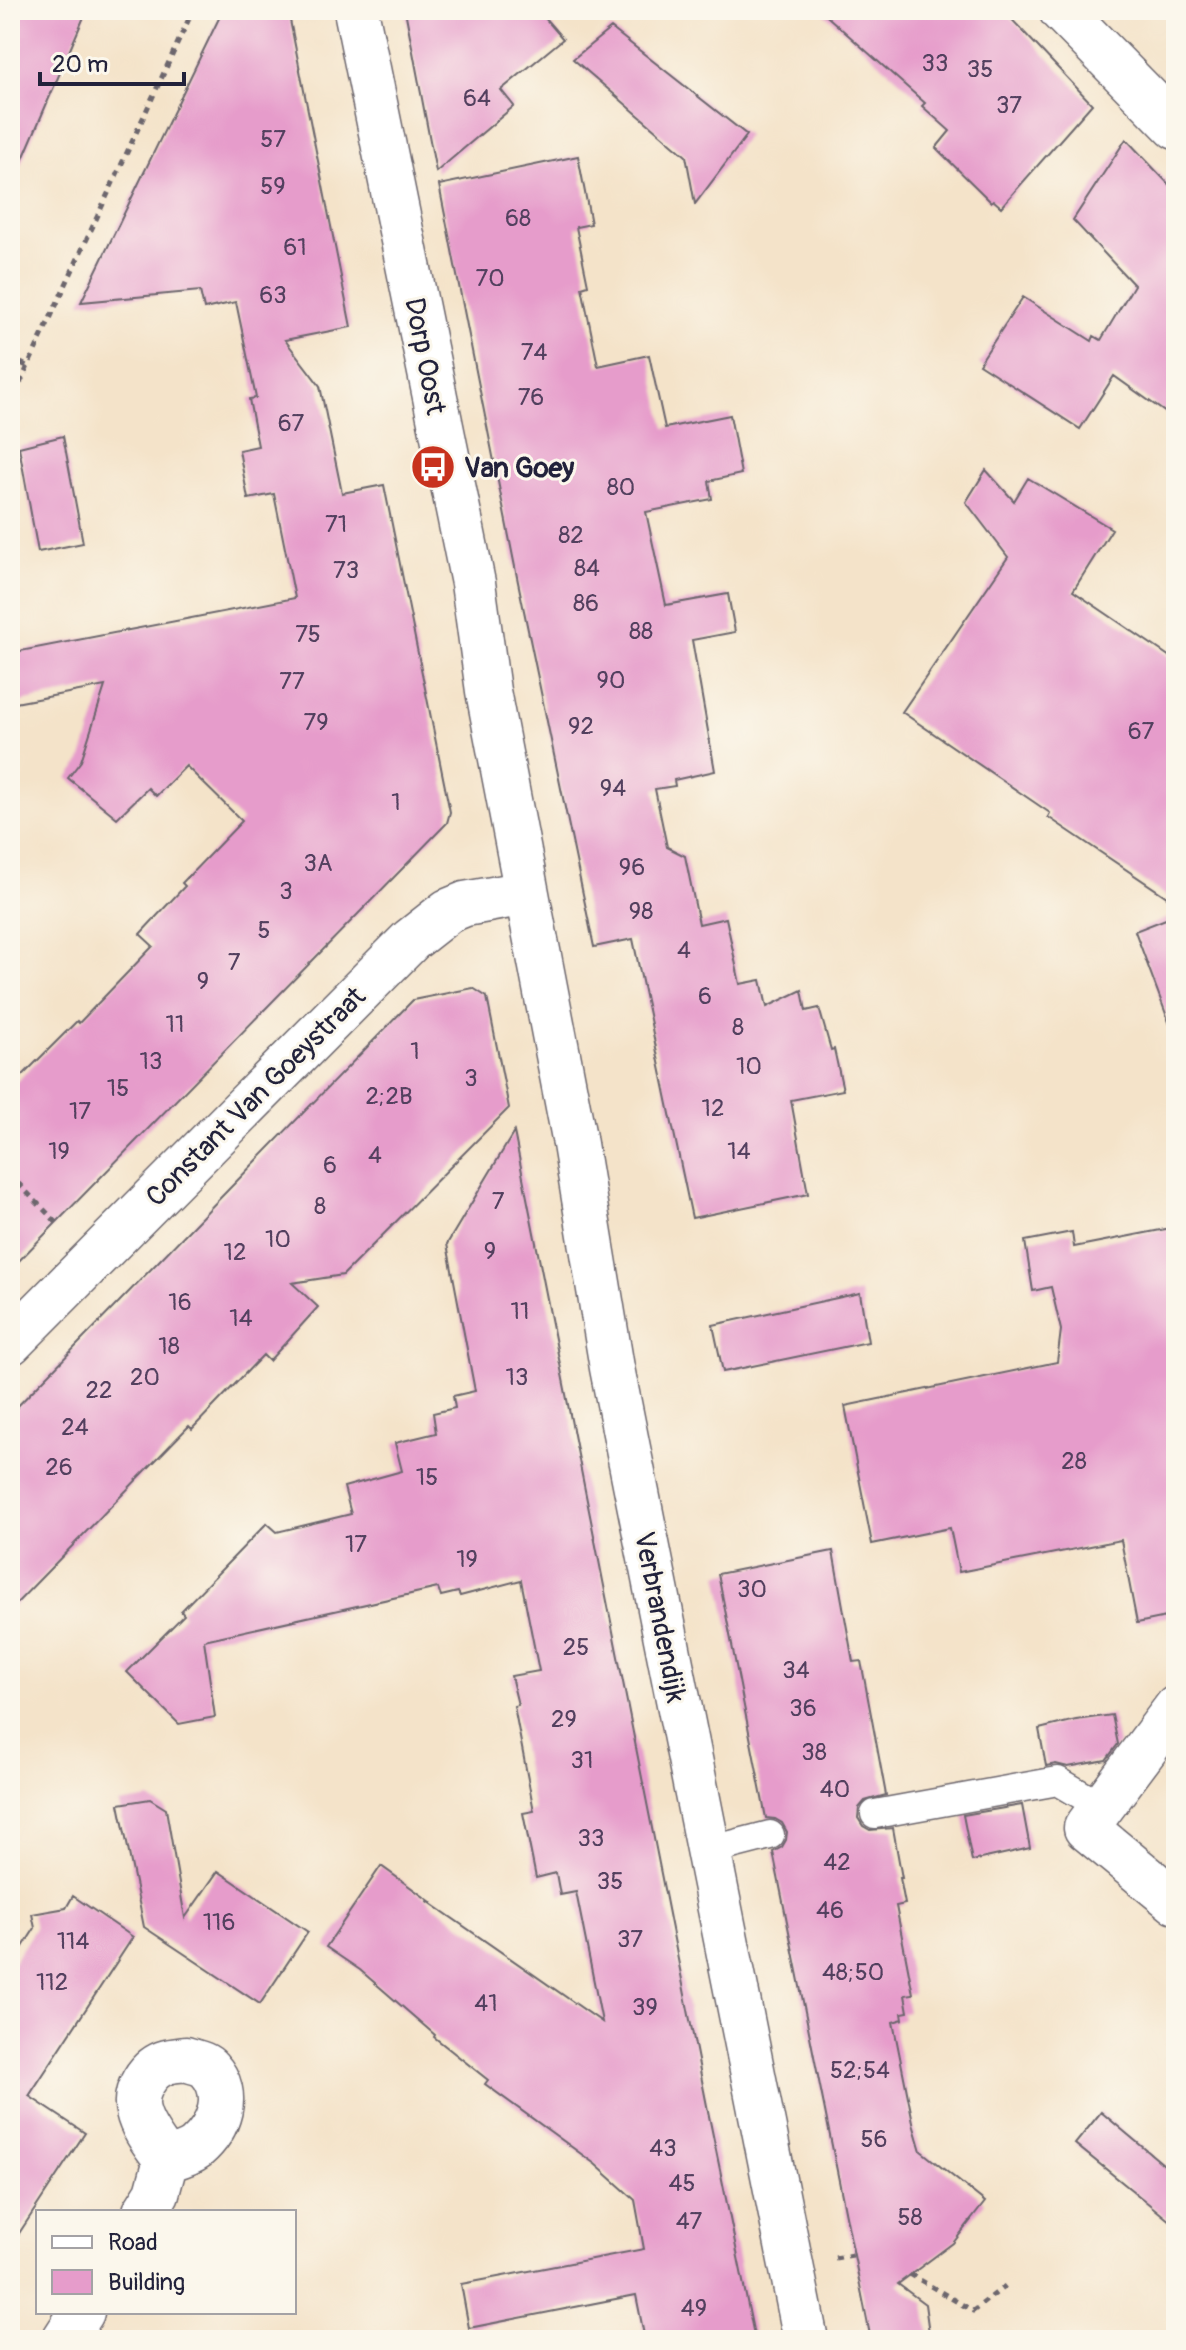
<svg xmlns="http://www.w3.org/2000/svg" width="1186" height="2350" viewBox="0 0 1186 2350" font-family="Pangolin,sans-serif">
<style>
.building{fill:#e69ccb}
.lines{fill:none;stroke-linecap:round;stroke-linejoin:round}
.lane-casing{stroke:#6c666d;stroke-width:31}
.street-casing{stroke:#6c666d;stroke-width:47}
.secondary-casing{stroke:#6c666d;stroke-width:47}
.path{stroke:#6c666d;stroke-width:5;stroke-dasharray:6 6;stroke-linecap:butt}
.lane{stroke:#fff;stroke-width:28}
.street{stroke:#fff;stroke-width:44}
.secondary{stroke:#fff;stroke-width:44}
.labels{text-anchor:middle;stroke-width:6;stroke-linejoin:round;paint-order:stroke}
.number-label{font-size:24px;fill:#53405f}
.street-label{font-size:28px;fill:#22223b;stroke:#fbf7ec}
.poi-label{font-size:28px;font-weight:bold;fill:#22223b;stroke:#fbf7ec;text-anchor:start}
</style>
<rect width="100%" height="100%" fill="#fbf7ec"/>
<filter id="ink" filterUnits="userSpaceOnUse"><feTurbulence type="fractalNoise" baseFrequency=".0125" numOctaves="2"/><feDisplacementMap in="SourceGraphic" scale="16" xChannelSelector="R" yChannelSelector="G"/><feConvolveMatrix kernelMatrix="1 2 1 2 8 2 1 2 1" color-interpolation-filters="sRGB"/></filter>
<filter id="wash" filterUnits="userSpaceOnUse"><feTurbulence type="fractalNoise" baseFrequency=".006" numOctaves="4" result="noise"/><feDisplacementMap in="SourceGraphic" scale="32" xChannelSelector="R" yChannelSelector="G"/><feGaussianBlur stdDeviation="1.8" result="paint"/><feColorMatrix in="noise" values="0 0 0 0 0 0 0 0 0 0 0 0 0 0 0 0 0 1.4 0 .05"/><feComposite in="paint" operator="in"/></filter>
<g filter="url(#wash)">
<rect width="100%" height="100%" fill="#f4e3c9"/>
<g id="blocks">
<path class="building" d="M18,10H87L10,189V25Z
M223,10H288L351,327L285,340L320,386L342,493L384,485L450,812L447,823L10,1270V1088L77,1021L79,1023L153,946L140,934L185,886L182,883L242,821L186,766L156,796L148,788L117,818L68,778L81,761L105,686L10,704V653L295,598L274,494L248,499L239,450L258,446L249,399L256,398L236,302L204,309L200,291L81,302Z
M405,10H538L563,39L501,90L514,106L436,172Z
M820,10H1003L1092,104L1001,207L993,200L991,202L936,148L950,131L922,106L925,103Z
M611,28L747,135L695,204L686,156L573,59Z
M1126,139L1176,192V420L1114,376L1080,429L979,364L1023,297L1092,341L1094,336L1101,340L1134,285L1073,220Z
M578,156L591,224L576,227L588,285L582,287L598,366L649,355L665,428L730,415L741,474L709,481L712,499L646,512L666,605L728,594L735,632L692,640L715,771L674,780L675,786L655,789L667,847L685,856L699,924L726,918L740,984L761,980L767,1007L802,990L806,1011L819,1008L831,1050L834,1049L843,1090L791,1100L808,1194L692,1218L633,939L594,947L518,582L439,185Z
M63,436L83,543L38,552L19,447Z
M986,470L1014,501L1028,478L1112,529L1073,591L1176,661V903L1048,817L1050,813L902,712L1008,557L966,502Z
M1176,915V1029L1172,1030L1135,931Z
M473,988L487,997L509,1108L343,1275L292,1283L318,1307L269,1361L263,1355L192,1429L189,1426L10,1610V1414L413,1000Z
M514,1132L710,2121L755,2340H645L636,2295L469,2328L461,2284L644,2249L635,2200L595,2164L485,2084L488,2080L434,2037L435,2035L360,1970L326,1947L381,1866L431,1902H429L602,2022L576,1892L560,1895L556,1873L536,1878L523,1813L534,1811L514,1706L518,1705L511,1676L539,1671L521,1580L460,1596L458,1592L441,1596L438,1588L204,1640L215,1717L179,1724L127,1672L184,1615L181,1611L267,1523L277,1532L351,1514L344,1487L402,1471L395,1443L436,1433L433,1413L455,1408L453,1396L475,1391L447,1244Z
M1176,1227V1615L1137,1623L1121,1540L959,1572L950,1528L872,1544L845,1406L1057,1362L1061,1330L1051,1287L1033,1291L1025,1241L1072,1232L1074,1247Z
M860,1293L868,1342L723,1372L713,1325Z
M833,1551L853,1662L861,1661L886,1795L865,1801L859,1808L858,1818L863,1826L870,1830L893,1828L902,1878H900L905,1904L896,1906L913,1994L905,1995L908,2012L902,2013L903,2019L893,2022L914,2127L921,2151L985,2202L953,2243L898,2284L925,2304L930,2340H871L773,1852L782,1847L786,1840L787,1832L782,1823L775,1819L766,1818L718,1574Z
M1112,1715L1118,1744L1106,1760L1068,1767L1056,1764L1046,1766L1039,1729L1076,1720Z
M150,1799L166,1809L185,1918L218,1871L308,1932L260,2004L144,1927L119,1804Z
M1022,1805L1030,1848L972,1861L963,1815Z
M73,1896L133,1937L29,2096L85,2133L10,2247V1967L35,1928L32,1914L66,1908Z
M1101,2112L1176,2175V2226L1075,2144Z"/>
</g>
</g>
<g filter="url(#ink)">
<use href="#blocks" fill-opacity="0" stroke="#6c666d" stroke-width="2"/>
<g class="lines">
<g class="lane-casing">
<path id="lane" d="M875,1814L1058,1781L1102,1807
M708,1851L770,1835"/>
</g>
<g class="street-casing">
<path id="street" d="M1061,10L1176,127
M10,1343L411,940L448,911L465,904L526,893
M1176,1708L1086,1828L1176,1902
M186,2059C193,2062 204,2063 209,2069C232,2094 219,2128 196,2148C188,2154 176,2157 166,2160C156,2145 142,2129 138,2111C133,2092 148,2067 167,2062C173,2060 180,2060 186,2059Z
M145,2212L157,2193L166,2160
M64,2340L82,2312"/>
</g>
<g class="secondary-casing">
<path id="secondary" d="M356,10L473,583L488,691L574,1138L612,1368L806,2340"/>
</g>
<path class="path" d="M10,358L27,366
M10,405L193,10
M10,1175L60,1226
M835,2258L853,2255
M910,2274L973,2311L1009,2283"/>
<use href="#lane" class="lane"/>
<use href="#street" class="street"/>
<use href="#secondary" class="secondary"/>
</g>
</g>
<defs>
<g id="bus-disc" transform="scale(2.3)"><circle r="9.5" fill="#c8321e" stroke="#fbf7ec"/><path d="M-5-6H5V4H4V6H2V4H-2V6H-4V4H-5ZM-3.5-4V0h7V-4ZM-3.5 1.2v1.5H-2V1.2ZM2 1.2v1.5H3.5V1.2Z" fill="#fff"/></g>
</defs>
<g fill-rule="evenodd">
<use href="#bus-disc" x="433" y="467"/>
</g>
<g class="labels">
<g class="number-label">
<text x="935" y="71">33</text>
<text x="980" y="77">35</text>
<text x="477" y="106">64</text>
<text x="1009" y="113">37</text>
<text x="273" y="147">57</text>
<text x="273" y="194">59</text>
<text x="518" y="226">68</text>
<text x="295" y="255">61</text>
<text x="490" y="286">70</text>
<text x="273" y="303">63</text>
<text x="534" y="360">74</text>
<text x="531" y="405">76</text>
<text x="291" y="431">67</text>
<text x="621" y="495">80</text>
<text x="336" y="532">71</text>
<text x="571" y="543">82</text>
<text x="587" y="576">84</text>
<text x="346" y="578">73</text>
<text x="586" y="611">86</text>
<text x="641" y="639">88</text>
<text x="308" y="642">75</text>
<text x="611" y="688">90</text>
<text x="292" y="689">77</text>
<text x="316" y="730">79</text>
<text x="581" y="734">92</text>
<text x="1141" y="739">67</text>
<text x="613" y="796">94</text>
<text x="396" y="810">1</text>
<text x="318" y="871">3A</text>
<text x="632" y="875">96</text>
<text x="286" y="899">3</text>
<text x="641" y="919">98</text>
<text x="264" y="938">5</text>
<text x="684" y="958">4</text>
<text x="234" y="970">7</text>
<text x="203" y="989">9</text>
<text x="705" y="1004">6</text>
<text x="175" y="1032">11</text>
<text x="738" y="1035">8</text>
<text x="415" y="1059">1</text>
<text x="151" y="1069">13</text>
<text x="749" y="1074">10</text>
<text x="471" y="1086">3</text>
<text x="118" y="1096">15</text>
<text x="389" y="1104">2;2B</text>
<text x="713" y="1116">12</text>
<text x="80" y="1119">17</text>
<text x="59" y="1159">19</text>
<text x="739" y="1159">14</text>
<text x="375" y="1163">4</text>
<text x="330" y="1173">6</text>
<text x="498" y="1209">7</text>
<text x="320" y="1214">8</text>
<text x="278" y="1247">10</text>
<text x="490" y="1259">9</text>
<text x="235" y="1260">12</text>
<text x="180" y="1310">16</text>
<text x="520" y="1319">11</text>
<text x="241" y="1326">14</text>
<text x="169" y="1354">18</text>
<text x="145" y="1385">20</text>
<text x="517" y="1385">13</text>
<text x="99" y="1398">22</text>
<text x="75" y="1435">24</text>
<text x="1074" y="1469">28</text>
<text x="59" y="1475">26</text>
<text x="427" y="1485">15</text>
<text x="356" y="1552">17</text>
<text x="467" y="1567">19</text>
<text x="752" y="1597">30</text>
<text x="576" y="1655">25</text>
<text x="796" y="1678">34</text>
<text x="803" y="1716">36</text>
<text x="564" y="1727">29</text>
<text x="814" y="1760">38</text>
<text x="582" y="1768">31</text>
<text x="835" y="1797">40</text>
<text x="591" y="1846">33</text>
<text x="837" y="1870">42</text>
<text x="610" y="1889">35</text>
<text x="830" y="1918">46</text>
<text x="219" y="1930">116</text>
<text x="630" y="1947">37</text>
<text x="73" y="1949">114</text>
<text x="853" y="1980">48;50</text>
<text x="52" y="1990">112</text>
<text x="486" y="2011">41</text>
<text x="645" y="2015">39</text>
<text x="860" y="2078">52;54</text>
<text x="874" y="2147">56</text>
<text x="663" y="2156">43</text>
<text x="682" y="2191">45</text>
<text x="910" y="2225">58</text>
<text x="689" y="2229">47</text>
<text x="694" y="2316">49</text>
</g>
<g class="street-label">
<text transform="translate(426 356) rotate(79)" y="10">Dorp Oost</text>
<text transform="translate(255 1096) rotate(-45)" y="10">Constant Van Goeystraat</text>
<text transform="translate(661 1617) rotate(79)" y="10">Verbrandendijk</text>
</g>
<g class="poi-label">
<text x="464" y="477">Van Goey</text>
</g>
</g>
<rect width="1186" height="2350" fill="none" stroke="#fbf7ec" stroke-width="40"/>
<rect x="36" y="2210" width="260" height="104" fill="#fbf7ec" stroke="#a4a2a5" stroke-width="2"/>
<rect x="52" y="2236" width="40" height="12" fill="#ffffff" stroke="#a4a2a5" stroke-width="2"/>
<text x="108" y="2250" font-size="24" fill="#22223b">Road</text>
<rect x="52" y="2270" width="40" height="24" fill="#e69ccb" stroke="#a4a2a5" stroke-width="2"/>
<text x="108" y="2290" font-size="24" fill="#22223b">Building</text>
<path d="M40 72v12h144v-12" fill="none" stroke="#22223b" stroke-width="4"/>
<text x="52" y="72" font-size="24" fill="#22223b" stroke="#fbf7ec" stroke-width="6" paint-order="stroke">20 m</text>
</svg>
